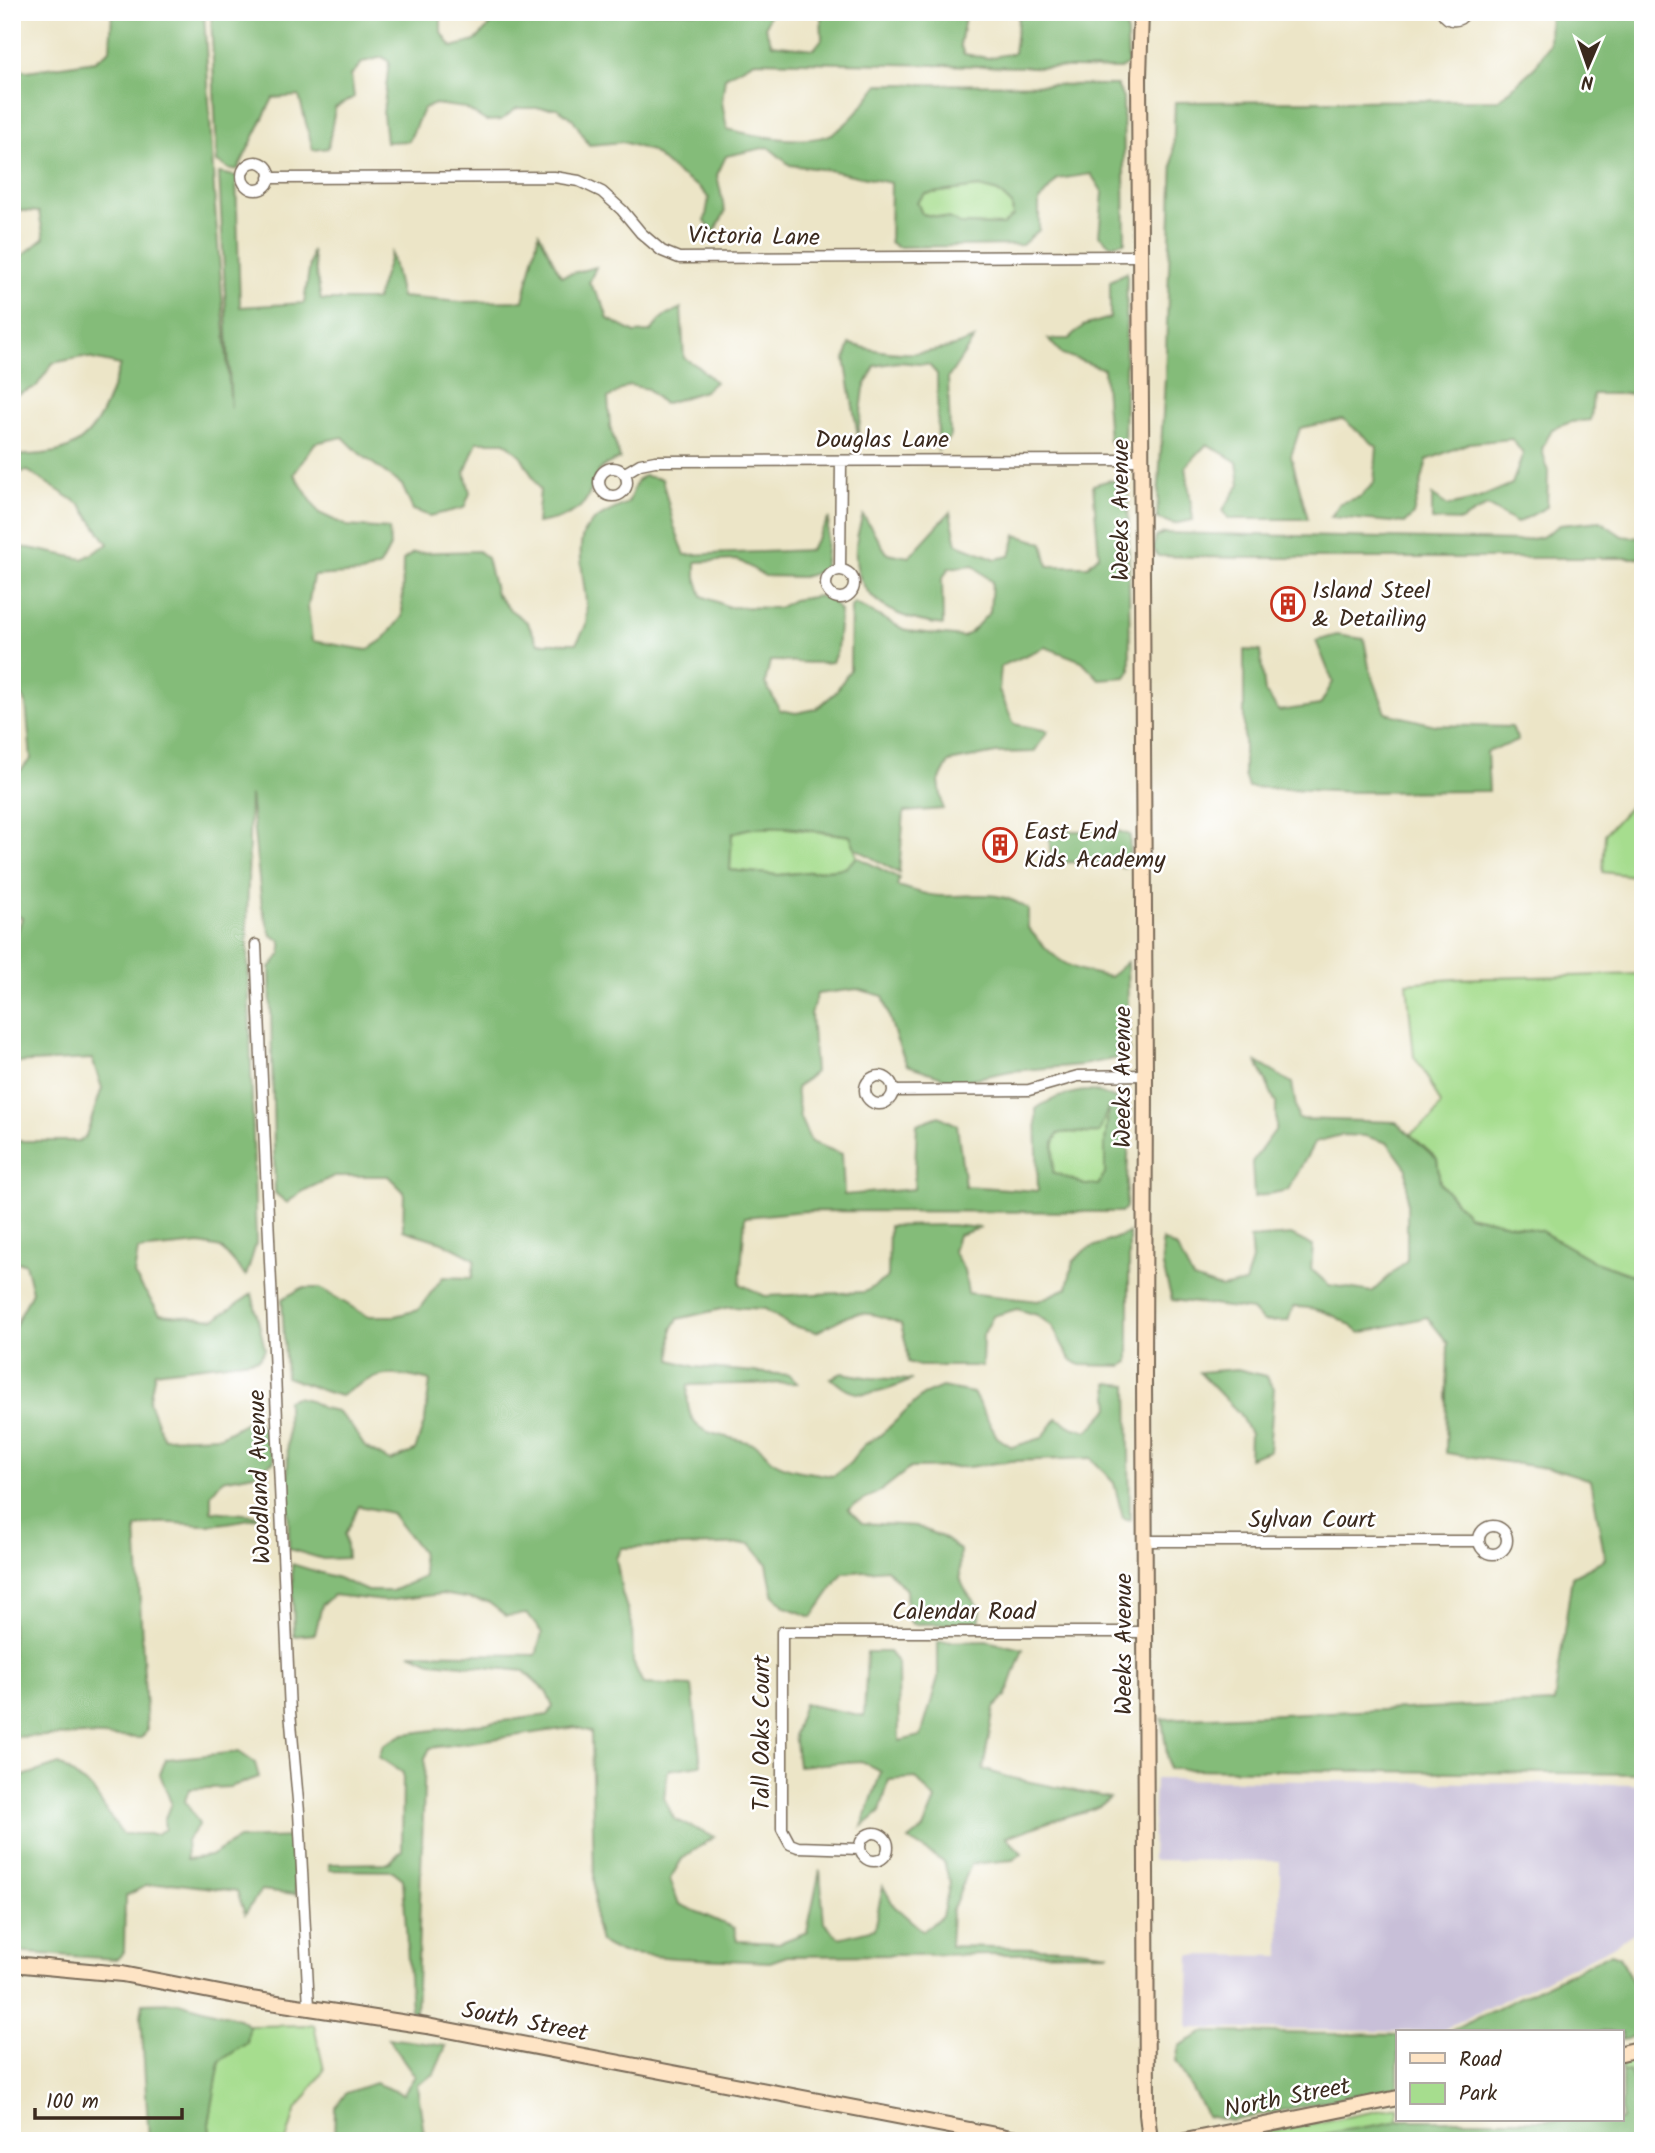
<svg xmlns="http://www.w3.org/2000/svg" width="1655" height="2153" viewBox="0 0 1655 2153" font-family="Kalam,sans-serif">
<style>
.industrial{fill:#c8bfd8}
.green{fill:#a6dd8e;stroke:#708456;stroke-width:2}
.forest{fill:#84bc79;stroke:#60734c;stroke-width:2;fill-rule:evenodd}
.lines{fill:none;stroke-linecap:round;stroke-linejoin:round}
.street-casing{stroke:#796b59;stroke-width:13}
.secondary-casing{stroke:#796b59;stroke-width:18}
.street{stroke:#fff;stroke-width:10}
.secondary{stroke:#fee4c5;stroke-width:14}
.labels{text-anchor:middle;stroke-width:5;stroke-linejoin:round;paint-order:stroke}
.street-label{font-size:24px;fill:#3b2a1e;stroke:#fff}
.poi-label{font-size:24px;fill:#3b2a1e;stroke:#fff;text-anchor:start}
</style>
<rect width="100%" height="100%" fill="#fff"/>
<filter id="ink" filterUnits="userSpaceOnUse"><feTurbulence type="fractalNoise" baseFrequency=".0143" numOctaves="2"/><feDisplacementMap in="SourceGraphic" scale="14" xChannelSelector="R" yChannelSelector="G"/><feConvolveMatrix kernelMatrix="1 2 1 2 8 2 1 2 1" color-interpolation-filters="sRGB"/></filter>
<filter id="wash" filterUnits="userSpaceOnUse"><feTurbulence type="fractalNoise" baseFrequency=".00686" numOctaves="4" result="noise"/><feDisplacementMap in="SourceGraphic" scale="28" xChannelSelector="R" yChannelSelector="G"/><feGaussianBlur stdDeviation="1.57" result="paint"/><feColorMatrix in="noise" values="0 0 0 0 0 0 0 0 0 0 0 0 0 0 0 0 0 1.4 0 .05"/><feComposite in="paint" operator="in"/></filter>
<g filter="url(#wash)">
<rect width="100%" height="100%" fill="#ece5c7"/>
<path class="industrial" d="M1155,1779L1643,1785V1927L1611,1947L1439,2032L1188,2028L1190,1955L1280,1956V1861L1152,1860Z"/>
<path class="green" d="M979,187L999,192L1012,205L1013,216L1003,225L960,224L951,219L922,214L917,202L924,194Z
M1643,774V877L1603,872L1605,834L1636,800V776Z
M744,828H786L851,836L857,857L845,868L778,875L730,870L732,834Z
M1643,974V1279L1595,1262L1541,1231L1467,1215L1440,1183L1437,1159L1410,1134L1432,1119L1441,1104L1425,1073L1414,1057L1407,983L1453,979Z
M1110,1103L1105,1144V1174L1098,1185H1085L1053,1172L1054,1142L1058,1134C1070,1129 1085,1135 1098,1133Z
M314,2025L324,2070L295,2112L286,2141H211L209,2124L220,2061L247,2043L249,2026Z
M1643,2057V2141H1223L1398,2107V2120H1622V2061Z"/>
<path class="forest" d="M112,12H204L215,206L231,409L219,173L236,176L240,307L304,303L312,250L321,300H376L391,253L401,297L461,302L523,301L539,233L561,276L596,267L589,283L603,304L608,319L635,333L650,332L663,317L681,308L684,358L699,367L715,382L704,391L663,404L648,389L629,385L608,398L610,426L620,459C584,469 600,490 579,508C569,516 550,521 537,523L540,490L521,456L505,442H477L465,472L470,493L464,508L430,516L413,510L402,485L359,453L343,437L315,443L294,474L319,513L347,526L389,529L390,547L380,566L362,573L313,576L308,607L312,641L367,650L384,639L402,617L403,560L413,553L478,551L487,558L496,594L509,609L527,622L538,643H576C580,637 584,631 586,624C591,599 571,546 587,528C597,516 614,509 628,503L637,481L644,476L662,479L674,526L685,555L810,550L829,518L824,571L802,577L765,576L738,560L696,562V577L702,596L729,607L779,608L793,600L819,596L831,600L840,611L837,651L832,662C811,665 791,660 770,661L765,683L780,710L796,713L816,709L835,693L850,670L851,607L854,603L907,631L963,637L971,632L990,612L992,582L973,565L949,568L942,579L943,625C877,617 839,585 863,515L887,553L909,557L950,512L957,544L996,559L1010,556L1016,535L1043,543L1048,566H1088L1099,555L1093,485L1110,480L1128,486L1130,671L1126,677L1099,679L1082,661L1045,647L1001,666L999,690L1014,724L1048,731L1034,752L996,753L949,762L939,781L943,809L904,812L899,873L855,848L850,836C816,831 764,819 732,834L730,870L778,875L845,868L857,857L899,878L897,886C911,889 927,896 941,896C976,897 998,888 1028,909V928C1058,963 1065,968 1110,977L1127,962L1129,1052L1118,1058L1082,1065L1011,1071L957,1082L907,1065L896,1039L883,996L857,989L817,994L811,1014L815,1072L796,1088L800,1118L811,1142L842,1154L844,1195L914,1189L917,1124L939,1116L957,1125L965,1186L1038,1191L1036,1109C1047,1100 1073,1091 1088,1091C1103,1091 1118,1100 1130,1107L1126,1208L1122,1212L804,1211L745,1217L740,1284L765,1296L865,1292L888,1277L889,1226L951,1225L981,1228L958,1235L953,1251L964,1270L968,1293L1038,1301L1067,1288L1073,1262L1085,1250L1129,1233V1362L1122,1366L1080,1365L1070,1359L1052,1326L1037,1315L1017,1309L993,1316L983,1335L982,1366H919L908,1362L907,1349L901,1324C859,1307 855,1311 817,1332L789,1325L765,1309L730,1307L678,1319L672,1329L671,1360L696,1367L789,1375L797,1383L688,1385C683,1440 715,1431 754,1444C763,1447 767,1457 775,1462C788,1471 817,1473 833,1476L850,1463L864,1445L882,1434L923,1395L942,1387L973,1393L997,1437L1012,1447L1042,1438L1057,1418L1074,1428L1088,1431L1110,1408L1108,1383L1128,1385L1130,1520L1123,1518L1114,1483L1091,1458L1011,1461L968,1467L910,1468L882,1490L848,1509L862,1523L916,1526L942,1537L960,1550C958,1583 960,1585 981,1610L979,1624H912L907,1615L906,1590L887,1569L843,1573L812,1617L785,1607L773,1594L767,1564L750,1544L622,1548L616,1558L622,1593L632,1624L633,1662L643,1684L692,1686L701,1765L668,1770L664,1798L674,1819L714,1837L682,1859L670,1879L679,1904L734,1928L737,1941L779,1943L807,1932L820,1870L824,1923L839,1938L874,1929L883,1886L894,1906L923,1931L942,1916L950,1883L944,1862L909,1840L923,1829L935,1800L916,1778L889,1780L880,1812L862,1827L881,1772L861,1761L798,1766L794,1734L804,1704L864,1716L867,1652H889L898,1663L899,1741L921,1736L938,1678V1642L986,1641L1023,1649L1006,1696L994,1708L983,1769L1007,1777L1110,1798C1097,1811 1082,1811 1065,1817C1045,1822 1026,1831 1006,1837L1022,1853L1013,1860L971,1864L952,1911L950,1946L1078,1949L1110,1953L787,1956L770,1962L675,1958L621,1953L600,1942L595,1922L591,1732L576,1727L430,1748L425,1758L416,2014L411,2010L403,1879L393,1871L329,1870V1864L389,1863L402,1850L403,1773L379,1757L383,1745L404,1734L548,1715L553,1707L546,1691L524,1671L431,1662L410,1653L536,1655L542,1633L527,1614L506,1616L488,1602L442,1594L384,1601L333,1595L322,1605L315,1634L294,1636L292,1564L338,1578L367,1591H392L424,1577L421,1551L391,1513L359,1506L345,1534L347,1558L323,1559L289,1549L287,1400L296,1397L309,1400L322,1408L337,1411L351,1426L365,1447L390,1461L415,1451L425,1420L430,1381C388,1371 378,1371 341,1396C322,1392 305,1383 286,1377L282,1299L302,1288H320L367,1316H395L418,1310L443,1277L472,1278L475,1259L442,1242L403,1230L404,1192L388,1176H334L301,1192L287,1203L275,1193L270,968L281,954V941L271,935L262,907L250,795L247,926L256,1244L246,1276L221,1248L200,1244L138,1250L134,1275L160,1314L215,1319L252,1294L265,1349L259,1359L155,1372L149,1402L163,1438L221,1436L252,1419L267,1430L274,1461L254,1474L222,1480L211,1494V1511L266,1516C247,1519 226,1524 207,1525C184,1525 158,1518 136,1528L147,1731L141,1738L82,1735L12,1737V1332L32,1292L25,1263L12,1262V1143L16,1141H79L85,1138L102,1088L92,1059L12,1063V946L22,918L12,913V770L20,771L31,759L26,703L12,678V547L29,548L83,559L108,544L81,505L28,471L12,473V456C26,455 42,455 56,452C97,443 108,401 120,365L83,357L53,363L36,387L12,397V264L44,238L39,212L12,210V67L27,71L95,61L110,50ZM1109,1105L1105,1144V1174L1098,1185H1085L1053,1172L1054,1142L1058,1134C1070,1129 1085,1135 1099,1133Z
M211,12H441V32L452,47L475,41L502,12H770L765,28L772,44L814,49L822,39L821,12H966L960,45L964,54L988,58L1014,53L1019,12H1126L1128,64L1120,69L755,61L725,77L722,102L727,129C753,136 811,147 835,132C853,120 866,101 879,84L1117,85L1123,98L1125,242L1110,245L1099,235L1103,193L1091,174L1058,179L1039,201V230L1022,245L897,247L890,242L891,183L828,170L790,165L768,147L726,156L717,175L725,212L714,233L705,221L709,198L700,188L678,174L651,151L623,142L589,145L573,119L557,108H517L501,120L486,121L465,108L435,104L423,109L409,141L386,142L383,114L389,62L383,57L363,62L351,75L354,97L335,108L328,148L313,150L299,96L273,98L238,169L231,170L217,162ZM979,187L998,192L1012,205L1013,216L1003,225L960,224L951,219L922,214L917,202L925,194Z
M1550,12H1643V394H1593L1591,420L1571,422L1552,429L1542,449L1548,472L1547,507L1517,523L1487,506L1461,521L1432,520V495L1448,506L1477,499L1512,484L1523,454L1512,439L1469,443L1427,460L1413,515L1405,523L1331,517L1340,503L1360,497L1374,483L1377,447L1343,419L1300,428L1291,456L1308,519H1229L1223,510L1240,484L1237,462L1207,444L1186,466L1193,520L1173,524L1157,518L1165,378L1175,102L1499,100L1535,67L1549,44Z
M1127,272L1124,448L1115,447L1109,441L1104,369L1062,354L1048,339H1069L1083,326L1110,318V281Z
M974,339L948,378L950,437L938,450L937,374L929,365L898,362L875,366L864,388L858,436L845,359L850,344C894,357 931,357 974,339Z
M1600,521L1622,536L1643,538V558H1244L1158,556L1153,548L1156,537L1164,533L1519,541L1542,537L1560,525Z
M1337,635L1364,639L1369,667L1386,713L1435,725L1512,727L1518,741L1487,752L1489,791L1353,792L1248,787L1244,775V650L1260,651L1265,692L1279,711L1320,705L1333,682L1316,641Z
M1053,831H1118L1130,835L1129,864L1123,868L1114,863L1058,862L1051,859L1049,836Z
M1257,1062L1292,1083L1298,1119L1396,1122L1437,1159L1440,1183L1467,1215L1541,1231L1595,1262L1643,1279V1774L1169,1769L1162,1719L1554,1703L1572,1576L1605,1559L1591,1480L1559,1470L1446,1453L1448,1343L1427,1317L1360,1333C1340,1316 1319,1306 1293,1307L1288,1321L1263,1322L1252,1310L1172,1300L1163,1267L1162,1240L1177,1248L1193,1279L1221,1288L1245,1283L1252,1260L1250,1238L1291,1235L1313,1246L1311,1269L1329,1285L1372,1292L1407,1260V1169L1388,1143L1365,1136L1341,1135L1315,1142L1288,1190L1254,1197L1252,1162L1276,1129V1103Z
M1237,1369L1266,1376L1274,1388L1269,1451L1249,1458L1250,1434L1239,1413L1199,1372Z
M842,1373L872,1378L912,1380C895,1387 869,1399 850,1391C843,1389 836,1382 831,1378Z
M239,1752L255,1763L259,1777L230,1787L189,1789L185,1801L199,1824L186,1841L187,1859L210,1856L238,1839L294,1837L296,1894L261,1890L245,1914L237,1891L171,1883L146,1886L125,1896L124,1952L117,1959L12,1952V1803L23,1776L59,1764L92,1789L122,1834H156L165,1829L164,1821L171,1803L160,1774L166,1759Z
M1611,1953L1620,1956L1643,2007V2035L1622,2039V2032H1449Z
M178,2002L239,2019L249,2026L247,2043L220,2061L209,2124L211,2141H149L141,2016L143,2003Z
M1205,2032L1398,2035V2086L1231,2121L1207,2116L1176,2061L1179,2046Z
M388,2038L446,2046L434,2074L417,2085L425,2141H334L335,2108L346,2093L375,2083L403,2094L415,2076Z
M1629,2071L1643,2100V2141H1297C1332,2130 1368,2128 1404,2120H1622V2072Z"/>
</g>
<g filter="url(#ink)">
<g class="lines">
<g class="street-casing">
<path id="street" d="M1442,12C1448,23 1460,23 1466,12
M242 176a14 14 0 1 1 28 0a14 14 0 1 1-28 0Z
M269,178L554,177L579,181L602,192L622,210L641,233L662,251L679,258L1140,256
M599 482a14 14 0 1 1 28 0a14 14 0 1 1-28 0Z
M625,473L640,464L655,461L1142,460
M840,570L841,461
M826 584a14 14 0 1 1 28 0a14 14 0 1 1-28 0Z
M256,945L290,1712L299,1812L309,2007
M865 1090a14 14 0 1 1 28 0a14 14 0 1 1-28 0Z
M893,1091L1029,1090L1078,1076L1145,1075
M1479 1540a14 14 0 1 1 28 0a14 14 0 1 1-28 0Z
M1145,1541H1479
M860 1847a14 14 0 1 1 28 0a14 14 0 1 1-28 0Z
M860,1849L798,1847L790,1844L782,1829V1632H1145"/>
</g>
<g class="secondary-casing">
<path id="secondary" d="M1141,12L1139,77L1145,1075L1144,1377L1147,2114L1150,2141
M12,1964L122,1974L251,1999L427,2026L1027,2141
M1622,2053L1643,2048
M1185,2141L1398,2098"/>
</g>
<use href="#street" class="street"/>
<use href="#secondary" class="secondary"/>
</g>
</g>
<defs>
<g id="building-ring" transform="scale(1.75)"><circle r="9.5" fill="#fff" stroke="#c8321e" stroke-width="1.5"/><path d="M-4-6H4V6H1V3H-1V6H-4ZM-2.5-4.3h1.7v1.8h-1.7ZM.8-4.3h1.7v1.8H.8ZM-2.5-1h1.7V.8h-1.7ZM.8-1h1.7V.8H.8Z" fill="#c8321e"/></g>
</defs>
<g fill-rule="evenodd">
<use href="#building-ring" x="1288" y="604"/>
<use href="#building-ring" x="1000" y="845"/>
</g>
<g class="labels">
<g class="street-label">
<text transform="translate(754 236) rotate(1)" y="8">Victoria Lane</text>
<text x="882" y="447">Douglas Lane</text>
<text transform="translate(1120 510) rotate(-90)" y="8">Weeks Avenue</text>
<text transform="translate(1122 1077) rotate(-90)" y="8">Weeks Avenue</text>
<text transform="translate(259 1477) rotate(-92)" y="8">Woodland Avenue</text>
<text x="1312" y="1527">Sylvan Court</text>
<text x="964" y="1619">Calendar Road</text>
<text transform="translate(1123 1644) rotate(-90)" y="8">Weeks Avenue</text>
<text transform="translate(761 1733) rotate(-90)" y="8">Tall Oaks Court</text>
<text transform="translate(525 2021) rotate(11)" y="8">South Street</text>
<text transform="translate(1287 2097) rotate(-11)" y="8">North Street</text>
</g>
<g class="poi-label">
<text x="1312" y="598">Island Steel<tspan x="1312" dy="28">&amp; Detailing</tspan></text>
<text x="1024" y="839">East End<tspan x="1024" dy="28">Kids Academy</tspan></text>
</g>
</g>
<rect width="1655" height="2153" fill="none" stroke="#fff" stroke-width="42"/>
<rect x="1396" y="2030" width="228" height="91" fill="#ffffff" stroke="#b1aaa5" stroke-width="2"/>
<rect x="1410" y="2053" width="35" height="10" fill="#fee4c5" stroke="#b1aaa5" stroke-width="2"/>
<text x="1459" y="2066" font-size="21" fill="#3b2a1e">Road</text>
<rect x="1410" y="2083" width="35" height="21" fill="#a6dd8e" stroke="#b1aaa5" stroke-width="2"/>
<text x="1459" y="2100" font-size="21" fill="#3b2a1e">Park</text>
<g transform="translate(1588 66) rotate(182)" stroke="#ffffff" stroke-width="5" paint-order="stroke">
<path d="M0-5L12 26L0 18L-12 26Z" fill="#3b2a1e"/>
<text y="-10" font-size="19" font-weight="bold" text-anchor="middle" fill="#3b2a1e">N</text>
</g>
<path d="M35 2108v10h147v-10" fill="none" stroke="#3b2a1e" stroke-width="3.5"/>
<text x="46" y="2108" font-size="21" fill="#3b2a1e" stroke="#ffffff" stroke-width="5" paint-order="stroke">100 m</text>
</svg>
